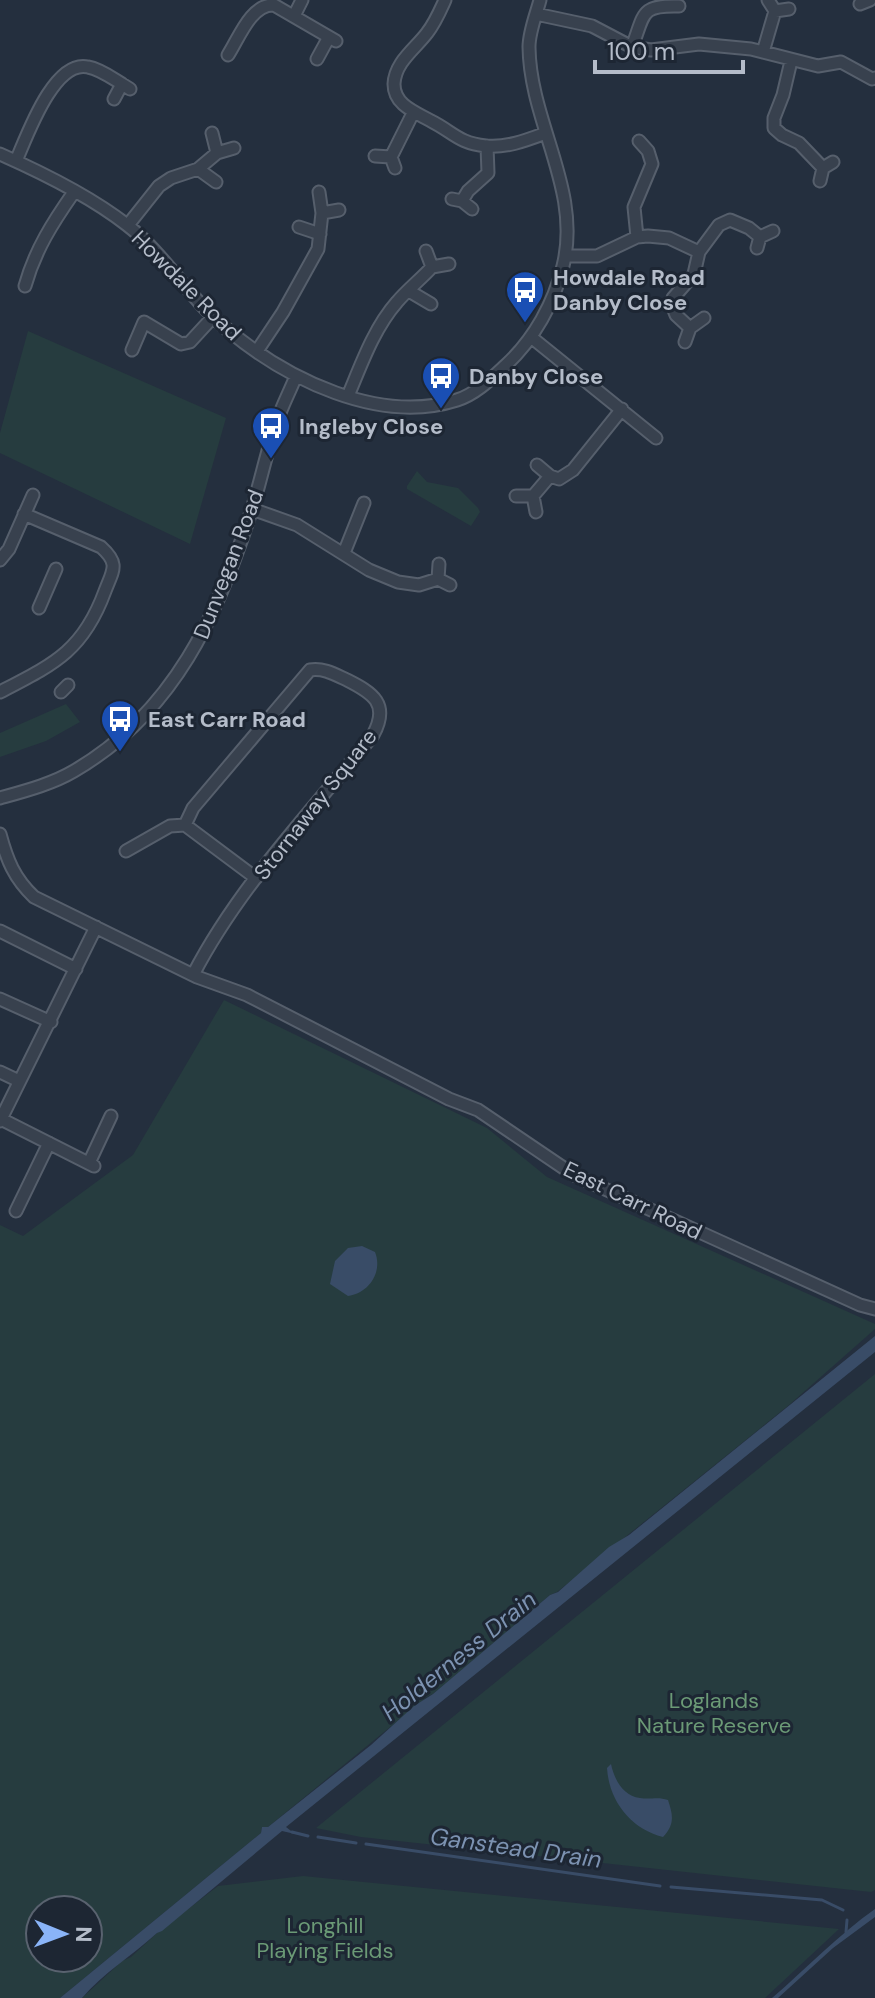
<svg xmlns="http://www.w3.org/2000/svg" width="875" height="1998" viewBox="0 0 875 1998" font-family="'DM Sans',sans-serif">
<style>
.green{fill:#263c3f;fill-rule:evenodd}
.water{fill:#394c67}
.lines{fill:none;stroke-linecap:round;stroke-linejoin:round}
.stream{stroke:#394c67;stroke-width:3}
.street-casing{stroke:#565f6c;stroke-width:15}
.street{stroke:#38414e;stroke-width:11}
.labels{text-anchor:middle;stroke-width:6;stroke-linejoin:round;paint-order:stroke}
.poi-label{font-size:22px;font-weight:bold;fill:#b4bcc9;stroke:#1d2633;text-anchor:start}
.street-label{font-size:22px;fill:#b4bcc9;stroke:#1d2633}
.park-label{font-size:22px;fill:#6b9a76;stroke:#1d2633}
.water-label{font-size:24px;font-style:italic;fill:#7c92b1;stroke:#1d2633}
</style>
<rect width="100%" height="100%" fill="#242f3e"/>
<path class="green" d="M28,331L226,418L190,544L0,453V433Z
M417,471L427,482L458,488L478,508L480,512L471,526L407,489V486Z
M66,704L80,722L46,741L0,757V733Z
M224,1000L487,1128L547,1177L875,1324V1329L789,1405L557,1592L550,1595L433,1694L428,1696L268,1827H262L261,1833L60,1998H0V1225L23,1236L133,1155ZM40,1910H88V1958H40Z
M875,1374V1890L871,1892L361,1837L316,1828Z
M303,1876L839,1929L765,1998H82L122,1961L131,1957L157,1933L218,1886Z"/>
<path class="water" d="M362,1246L375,1252C383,1272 369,1293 348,1296L330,1284L335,1261L348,1248Z
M875,1336V1352L286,1827L295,1834L282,1831L162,1931L157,1933C133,1955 103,1973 82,1998H60L261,1833L262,1827H268L371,1745L414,1706L433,1694L550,1595L558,1592L609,1547L629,1535Z
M611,1764C614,1779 623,1796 640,1798C651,1800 657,1796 668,1800C673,1815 675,1824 663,1837C631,1829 609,1801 607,1768Z
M875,1909V1917L833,1948L778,1998H772C807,1968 838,1935 875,1909Z"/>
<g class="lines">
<path class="stream" d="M292,1832L308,1836
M318,1837L356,1843
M366,1844L660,1886
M671,1887L822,1900L843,1910
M846,1932L847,1920"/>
<g class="street-casing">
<path id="street" d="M445,0C440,11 435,23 427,33C415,49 395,62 394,84C394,105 415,112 431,121C453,132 458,143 486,146C507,148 527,140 546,133
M768,0L775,11L789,9
M860,4L870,0
M536,14L592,26L632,47L651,50L699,44L751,49L818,66L841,62L872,79L875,78
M294,16L302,0
M632,47C645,13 640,5 679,6
M763,52L775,11
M228,55C239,38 251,4 274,5L336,41
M317,59L329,37
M791,61L783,95L774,118V128L782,135L799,143L823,168
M114,99L122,84L130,89
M212,133L217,153
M0,154C43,173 90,196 127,225C166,255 190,300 228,330C287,379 379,425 457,400C476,394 492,378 506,365C534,339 554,303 563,266C582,190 530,123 529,47C529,32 536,15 540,0
M375,156L391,157L395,168
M391,157L413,113
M16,161C27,136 54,59 88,67C100,69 112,78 122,84
M198,169L216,182
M820,181L823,168L833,162
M452,199L462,201L472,209
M462,201L468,191L488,173L487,146
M322,213L339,210
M128,225L159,186L171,178L198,169L217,153L234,148
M299,227L320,234
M637,237L634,207L652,164L648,151L639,141
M757,248L760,237L773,231
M426,251L432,267L449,264
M565,256H597L637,237L648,236L669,238L699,252
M25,286C35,250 53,222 74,192
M409,291L431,304
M690,328L676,315L672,305L673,298L694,274L699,252L719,225L730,220L749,228L760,237
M531,337L656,438
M685,342L690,328L704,318
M132,350L144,322L181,344L190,342L213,317
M257,351L283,312L318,249L322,213L319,192
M348,396C361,365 374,328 397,302C407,290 421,279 432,267
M537,465L550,476L559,479L573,470L622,409
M516,496H533L536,512
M533,496L550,476
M252,509L297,525L369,570L398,582L419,585L438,579
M344,553L364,503
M0,560L9,549L33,495
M439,564L438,579L450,585
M39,608L56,569
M0,692C54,664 83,651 105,591C113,570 120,564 101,547L24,514
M61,692L68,685
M0,798C25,791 52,784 74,771C174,713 218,615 252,509C261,480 267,450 277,421C282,406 290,391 296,376
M185,825L193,808L310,670C324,668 334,674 347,680C373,693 390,704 373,735C311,812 239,886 193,975
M0,834C7,860 14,878 34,897L197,977L247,995L449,1099L478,1110L574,1175L860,1305L875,1309
M126,851L170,826L185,825L256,878
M0,931L76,969
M0,999L51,1022
M0,1072L19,1081
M1,1119L94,1166
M0,1121L96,927
M89,1163L111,1116
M16,1211L49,1143"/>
</g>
<use href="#street" class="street"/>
</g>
<defs>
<g id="bus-pin" transform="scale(2)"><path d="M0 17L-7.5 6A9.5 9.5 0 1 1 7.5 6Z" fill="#1a4fb4" stroke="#1d2633"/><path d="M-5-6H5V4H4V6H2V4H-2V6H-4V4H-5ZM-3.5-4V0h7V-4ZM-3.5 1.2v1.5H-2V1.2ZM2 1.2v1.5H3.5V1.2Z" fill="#fff"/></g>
</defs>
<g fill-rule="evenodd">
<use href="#bus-pin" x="525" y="290"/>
<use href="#bus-pin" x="441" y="376"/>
<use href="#bus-pin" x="271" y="426"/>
<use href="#bus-pin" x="120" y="719"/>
</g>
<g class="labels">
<g class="poi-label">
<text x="553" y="285">Howdale Road<tspan x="553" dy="25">Danby Close</tspan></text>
<text x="469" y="384">Danby Close</text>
<text x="299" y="434">Ingleby Close</text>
<text x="148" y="727">East Carr Road</text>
</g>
<g class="street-label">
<text transform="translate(187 285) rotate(45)" y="8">Howdale Road</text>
<text transform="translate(228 564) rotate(-69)" y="8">Dunvegan Road</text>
<text transform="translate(315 804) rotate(-52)" y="8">Stornaway Square</text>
<text transform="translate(633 1200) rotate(26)" y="8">East Carr Road</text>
</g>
<g class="park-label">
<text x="714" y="1708">Loglands<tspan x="714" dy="25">Nature Reserve</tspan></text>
<text x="325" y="1933">Longhill<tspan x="325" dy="25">Playing Fields</tspan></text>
</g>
<g class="water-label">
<text transform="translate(459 1656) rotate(-39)" y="8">Holderness Drain</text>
<text transform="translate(516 1848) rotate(8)" y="8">Ganstead Drain</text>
</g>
</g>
<g transform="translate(64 1934) rotate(91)"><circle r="38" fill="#1d2633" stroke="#59626f" stroke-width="2"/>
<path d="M0-6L14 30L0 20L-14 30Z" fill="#8ab4f8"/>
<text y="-12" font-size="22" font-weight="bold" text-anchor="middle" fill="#b4bcc9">N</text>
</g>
<path d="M595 60v12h148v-12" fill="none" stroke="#b4bcc9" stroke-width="4"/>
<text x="607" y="60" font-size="24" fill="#b4bcc9" stroke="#1d2633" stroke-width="6" paint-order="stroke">100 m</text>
</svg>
